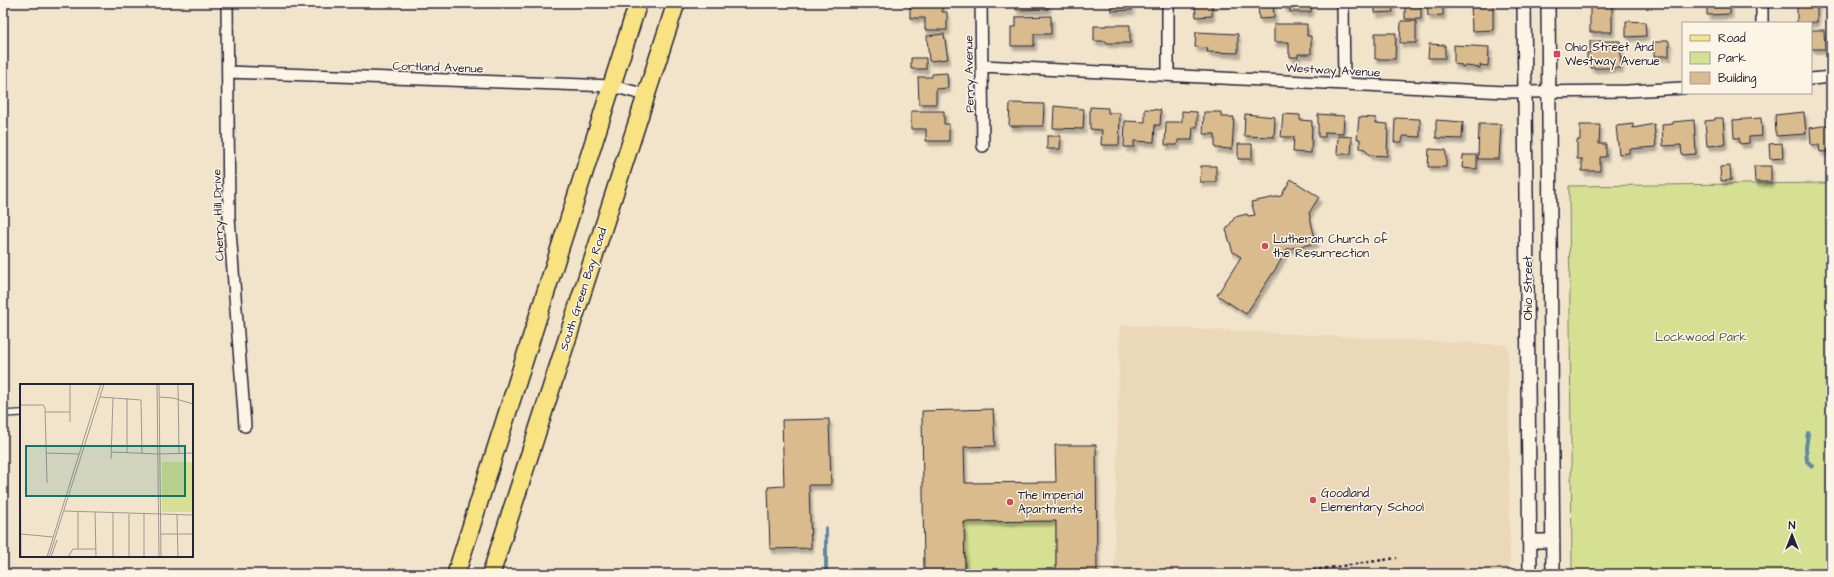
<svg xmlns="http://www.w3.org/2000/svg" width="1834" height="577" viewBox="0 0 1834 577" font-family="'Architects Daughter',sans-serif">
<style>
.built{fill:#ead8b8}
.green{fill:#d5e093;stroke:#7c8167}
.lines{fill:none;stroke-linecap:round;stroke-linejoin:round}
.stream{stroke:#6088a5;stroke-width:4}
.building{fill:#d9bb8d;stroke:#22223b;filter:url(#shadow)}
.service-casing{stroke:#22223b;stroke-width:8}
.minor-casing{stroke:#22223b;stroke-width:14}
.tertiary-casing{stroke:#22223b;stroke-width:16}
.primary-casing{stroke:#22223b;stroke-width:20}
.path{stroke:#22223b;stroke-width:2.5;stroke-dasharray:3 3;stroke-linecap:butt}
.service{stroke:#fcf5e5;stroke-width:5.5}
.minor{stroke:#fcf5e5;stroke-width:11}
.tertiary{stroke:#fcf5e5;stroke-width:13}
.primary{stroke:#f8e281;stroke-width:17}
.poi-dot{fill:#d1495b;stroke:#fcf5e5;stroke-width:1.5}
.labels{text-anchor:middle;stroke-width:3;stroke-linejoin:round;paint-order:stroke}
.poi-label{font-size:12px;fill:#22223b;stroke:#fcf5e5;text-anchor:start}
.street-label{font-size:12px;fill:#22223b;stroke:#fcf5e5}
.park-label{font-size:12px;fill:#4f5251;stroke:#fcf5e5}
.inset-road{fill:none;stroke:#9f9691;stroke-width:1}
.view{fill:#0f766e;fill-opacity:0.15;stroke:#0f766e;stroke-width:2}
.inset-edge{fill:none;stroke:#22223b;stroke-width:2}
</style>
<defs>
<filter id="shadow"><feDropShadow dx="2.5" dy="4.5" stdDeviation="1" flood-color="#0004"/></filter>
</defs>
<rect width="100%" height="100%" fill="#f2e4cb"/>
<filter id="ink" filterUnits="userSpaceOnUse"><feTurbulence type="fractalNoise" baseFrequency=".025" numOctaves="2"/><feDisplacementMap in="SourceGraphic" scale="8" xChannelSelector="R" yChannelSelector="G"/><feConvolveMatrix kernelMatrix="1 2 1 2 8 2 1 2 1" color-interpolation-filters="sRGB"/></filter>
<g filter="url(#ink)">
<path class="built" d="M1120,325L1508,345L1510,574H1114Z"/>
<path class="green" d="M1831,183V574H1572L1569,186Z
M1056,521V574H965L964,522Z"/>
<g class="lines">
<path class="stream" d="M1808,433L1806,448L1807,461L1812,466
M826,528V574"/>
</g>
<path class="building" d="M910,3H942V12H947V30H925V18H910Z
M1016,3H1048V9L1016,10Z
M1111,3H1131L1132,10L1111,11Z
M1195,3H1228L1212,4V16L1196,17Z
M1258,3H1273L1274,18L1259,19Z
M1284,3H1311V12H1290V8H1284Z
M1375,3H1392L1393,12L1375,13Z
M1427,3H1443V15L1428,16Z
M1471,3H1493V30L1472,31Z
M1590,3H1612V32H1590Z
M1707,3H1730V14L1707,15Z
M1797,3H1817V22L1797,23Z
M1405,4H1421V19H1405Z
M1051,16V34H1034V46H1011V27H1016V17Z
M1401,21H1416V43H1400Z
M1626,21L1645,22L1646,36L1626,37Z
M1274,24H1307V36H1311V54H1298V57H1290V54H1289V42H1274Z
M1106,25H1130V43H1106V41H1094V26H1106Z
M1811,30H1824L1825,49H1811Z
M1196,32L1238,34V53L1207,52L1208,48L1195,47Z
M1375,33H1396L1395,59H1375Z
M944,34L948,59L929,61L927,36Z
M1662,40H1668L1669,42V56H1654V42H1662Z
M1590,41H1620L1621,68H1591L1590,59H1587V53H1590Z
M1429,44L1445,45V58H1428Z
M1454,45L1489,47L1488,66L1480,65V68L1467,66L1462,67V65L1454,64Z
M911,58H926V69H911Z
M947,73L948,88L936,89V104H919L918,77H932V74Z
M1010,103L1044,104L1043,126H1009Z
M1054,106L1084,109L1083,129L1053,128Z
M1090,107L1108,108V113H1120L1119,145H1101L1102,130L1090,129Z
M1145,109L1161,110L1160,125H1155L1154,142L1134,141V147H1124L1125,121L1145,122Z
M911,111H944V124H949V141H926V129H911Z
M1182,111L1197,112V127H1193L1192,140H1178L1177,145H1165L1166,122H1182Z
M1204,112H1221V117H1234L1232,149L1215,148V134H1203Z
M1804,112L1806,134L1776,136L1775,115Z
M1245,114L1275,117L1274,137L1244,136Z
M1283,114L1300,115V120L1312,121L1311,153L1293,152L1294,137H1281Z
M1318,114L1344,116L1343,133L1325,132V137H1318Z
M1359,117L1376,118V123L1388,124L1387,156L1369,155L1365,149L1360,148V139H1357Z
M1395,118L1420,119V137L1403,136L1402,142H1394Z
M1715,118H1723L1725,145L1707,146L1705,121L1715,120Z
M1761,118L1762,136L1749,137V143L1740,144L1739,138H1734L1733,120Z
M1436,120L1463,122L1462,139L1436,138Z
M1694,120L1696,154L1682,155L1681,145L1663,146L1662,125L1673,124V122Z
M1479,124H1501L1499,159H1478Z
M1633,124V128L1654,124L1656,147L1629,149V153L1619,154L1616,126Z
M1580,125H1600L1599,144H1606V157H1600V171H1582V159H1577V140H1580Z
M1828,125H1831V151L1820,152L1819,145H1811L1810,128Z
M1047,136H1061L1060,149H1047Z
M1338,136L1352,137L1351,154H1337Z
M1782,143L1783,158L1770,159L1769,144Z
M1238,144H1252V159H1238Z
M1429,149L1446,150V167H1428Z
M1463,155H1477V169L1462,168Z
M1201,166H1216V182H1200Z
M1730,166L1731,180L1721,181L1720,167Z
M1754,166H1771V182H1755Z
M1291,179L1319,197L1309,213L1316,243L1287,249L1278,265L1246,314L1217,295L1241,257L1233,252L1226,230L1235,217L1247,214L1248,216L1255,215L1251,202L1281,196Z
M993,409L995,446L964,447L965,483L1056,482L1055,445H1096L1097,574H1056V521L964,522L965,574H924L922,411Z
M829,419L831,485H809L811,548L770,549L768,487L784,486L782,420Z
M1399,571H1450V574H1399Z"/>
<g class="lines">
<g class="service-casing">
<path id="service" d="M3,414L21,413"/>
</g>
<g class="minor-casing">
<path id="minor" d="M227,3L229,218L245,426
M981,3L983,146
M1168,3V75
M1343,3L1344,84
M1762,3V23
M982,66L1505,92L1628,91L1683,88
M228,72L612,86L646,95
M1811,79L1831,77"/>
</g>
<g class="tertiary-casing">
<path id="tertiary" d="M1524,3L1530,574
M1548,3L1553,574
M1529,541H1553"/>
</g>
<g class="primary-casing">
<path id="primary" d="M456,574L638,3
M491,574L676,3"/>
</g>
<path class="path" d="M1301,572L1397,558"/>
<use href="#service" class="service"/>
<use href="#minor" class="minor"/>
<use href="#tertiary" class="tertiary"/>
<use href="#primary" class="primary"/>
</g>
</g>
<g class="poi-dot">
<rect x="1553" y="50" width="8" height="8" rx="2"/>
<circle cx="1265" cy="246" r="4"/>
<circle cx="1313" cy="500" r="4"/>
<circle cx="1010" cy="502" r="4"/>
</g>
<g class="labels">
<g class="poi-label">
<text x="1565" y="51">Ohio Street And<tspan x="1565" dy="14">Westway Avenue</tspan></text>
<text x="1273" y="243">Lutheran Church of<tspan x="1273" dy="14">the Resurrection</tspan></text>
<text x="1321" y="497">Goodland<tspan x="1321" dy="14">Elementary School</tspan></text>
<text x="1018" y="499">The Imperial<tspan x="1018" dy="14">Apartments</tspan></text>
</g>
<g class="street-label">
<text transform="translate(438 67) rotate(2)" y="4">Cortland Avenue</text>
<text transform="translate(1333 70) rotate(3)" y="4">Westway Avenue</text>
<text transform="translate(969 74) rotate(-91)" y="4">Perry Avenue</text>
<text transform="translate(218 215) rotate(-92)" y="4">Cherry Hill Drive</text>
<text transform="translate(1528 288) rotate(-90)" y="4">Ohio Street</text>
<text transform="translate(583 289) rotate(-72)" y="4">South Green Bay Road</text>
</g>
<g class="park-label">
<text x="1701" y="341">Lockwood Park</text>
</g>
</g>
<g transform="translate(20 384)">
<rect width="173" height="173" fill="#f2e4cb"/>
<path d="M142,78H173V128H142Z" fill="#d5e093"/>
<path class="inset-road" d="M50,0V38M137,0L139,173M139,0L141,173M158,0L159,69M80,13L121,16L122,70M139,13L153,14L173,20M0,21H23L25,24L27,99M25,28H50M0,51L1,173M91,68L138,70L173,69M26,69L59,70M107,69V14M91,75L93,14M44,127L173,131M58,128V165M75,128L76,173M93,129V173M109,130V173M124,130V173M157,131L158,173M1,150L33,153M140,150H173M27,173L81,0M29,173L84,0M31,173L37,156M48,173L53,165H76"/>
<path class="view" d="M6,62H165V112H6Z"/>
<rect width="173" height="173" class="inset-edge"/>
</g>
<rect width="1834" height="577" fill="none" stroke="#fcf5e5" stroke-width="16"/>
<rect x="8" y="8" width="1818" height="561" fill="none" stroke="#22223b" stroke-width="1.5" filter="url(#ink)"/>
<rect x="1682" y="22" width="130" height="72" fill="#fcf5e5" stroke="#a5a1a1"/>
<rect x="1690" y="35" width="20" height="6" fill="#f8e281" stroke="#a5a1a1"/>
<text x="1718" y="42" font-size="12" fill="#22223b">Road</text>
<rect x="1690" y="52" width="20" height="12" fill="#d5e093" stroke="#a5a1a1"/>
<text x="1718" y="62" font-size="12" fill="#22223b">Park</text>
<rect x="1690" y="72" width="20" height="12" fill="#d9bb8d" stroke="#a5a1a1"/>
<text x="1718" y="82" font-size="12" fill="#22223b">Building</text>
<g transform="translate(1792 535)" stroke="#fcf5e5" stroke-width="3" paint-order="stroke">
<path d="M0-3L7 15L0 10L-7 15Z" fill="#22223b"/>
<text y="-6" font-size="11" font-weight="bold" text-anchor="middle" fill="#22223b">N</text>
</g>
</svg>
